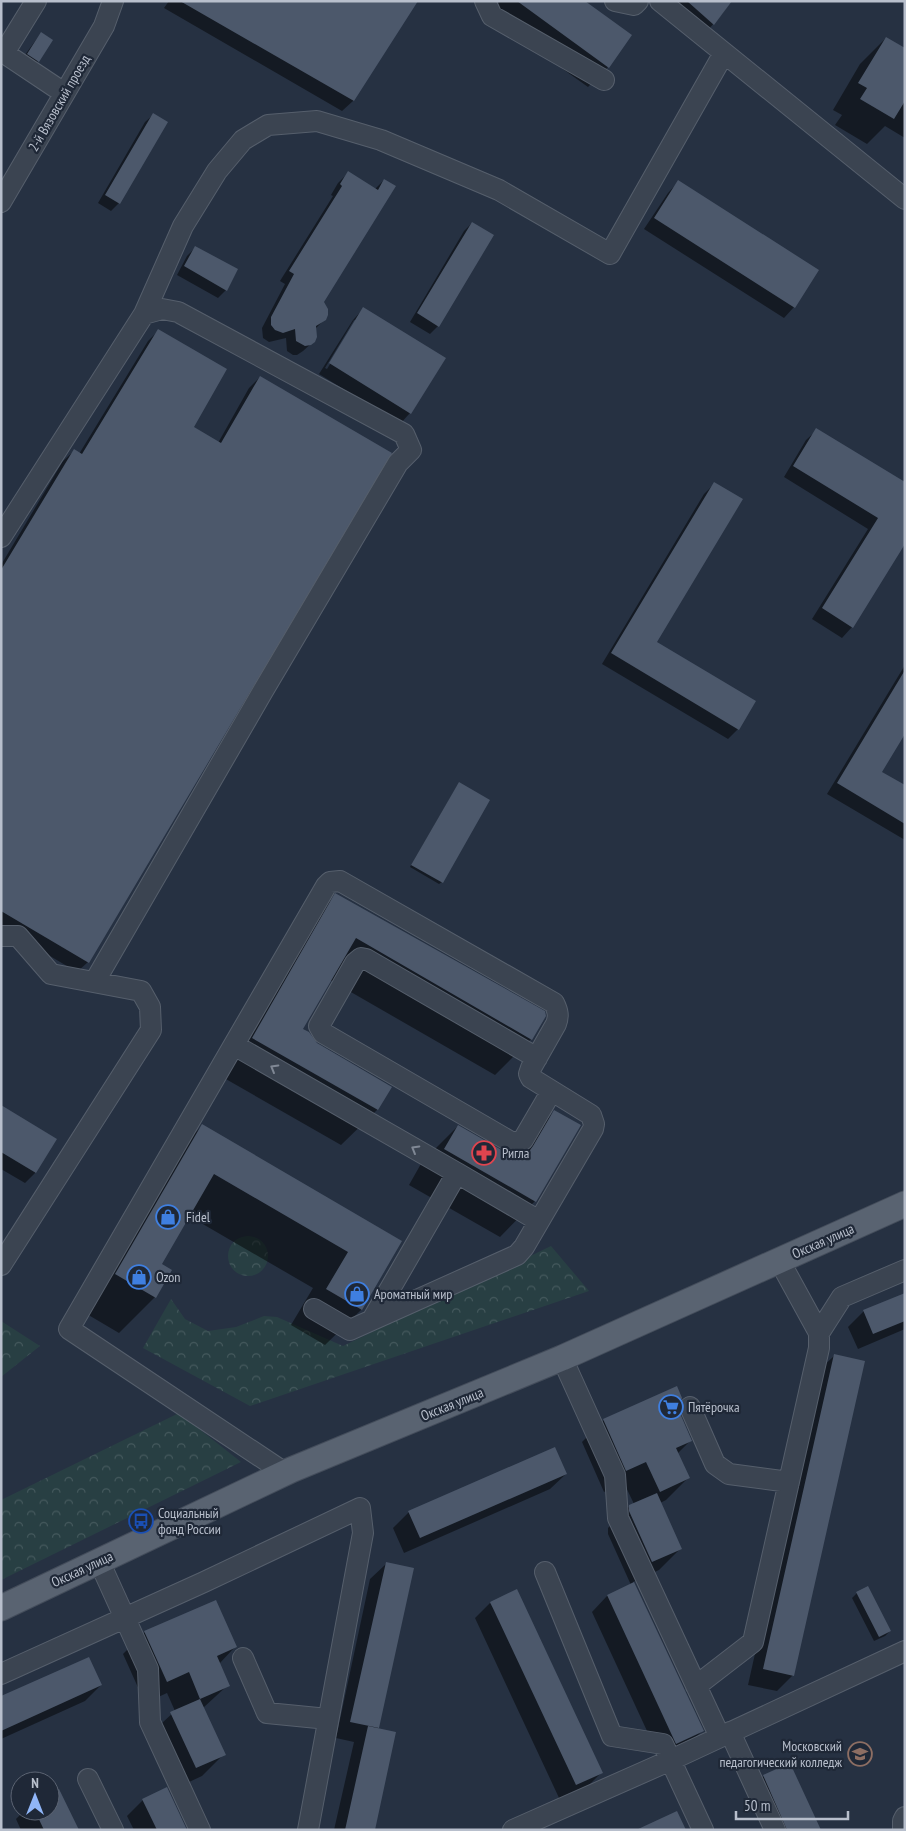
<svg xmlns="http://www.w3.org/2000/svg" width="906" height="1831" viewBox="0 0 906 1831" font-family="'PT Sans Narrow',sans-serif">
<style>
.forest{fill:url(#forest-crowns)}
.shadow{fill:#0007;fill-rule:evenodd}
.building{fill:#4c586b}
.lines{fill:none;stroke-linecap:round;stroke-linejoin:round}
.minor-casing{stroke:#565f6c;stroke-width:22}
.major-casing{stroke:#444d5b;stroke-width:27}
.minor{stroke:#3b4451;stroke-width:20}
.major{stroke:#596371;stroke-width:25}
.oneway{stroke:#808895}
.labels{text-anchor:middle;stroke-width:4.5;stroke-linejoin:round;paint-order:stroke}
.street-label{font-size:14px;fill:#b8bfcc;stroke:#1f2837}
.poi-label{font-size:14px;fill:#b8bfcc;stroke:#1f2837;text-anchor:start}
</style>
<defs>
<pattern id="forest-crowns" width="20" height="18" patternUnits="userSpaceOnUse" patternTransform="scale(1.25)"><rect width="20" height="18" fill="#283f43"/><path d="M2 6a3 3 0 1 1 6 0M12 15a3 3 0 1 1 6 0" fill="none" stroke="#45595d"/></pattern>
</defs>
<rect width="100%" height="100%" fill="#263142"/>
<path class="forest" d="M228 1256a20 20 0 1 1 40 0a20 20 0 1 1-40 0Z
M551,1246L589,1291L250,1406L143,1348L171,1299L185,1319L208,1331L236,1327L264,1316L277,1317L343,1346Z
M1,1321L40,1346L1,1377Z
M179,1413L241,1462L1,1580V1500Z"/>
<path class="shadow" d="M169,1H416L353,101L342,111L164,8Z
M500,1H583L608,67L588,87L489,16Z
M673,1H731L722,14L707,31Z
M41,33L38,61L33,66L22,59Z
M886,38L905,49V138L885,126L867,144L835,125L842,115L833,110L860,64Z
M153,115L166,122L119,203L111,211L98,203L145,122Z
M348,173L375,189L384,180L323,302L325,319L315,329L314,341L303,351L297,355H293L287,351L286,338L269,342L263,338L262,328L285,284L280,281L333,196L331,195L338,183Z
M678,182L794,307L784,318L644,229L668,193Z
M472,223L438,326L430,334L410,322L464,231Z
M195,248L226,290L218,298L177,275L187,256Z
M363,309L410,413L400,424L319,374L353,320ZM354,320H357L327,369L325,368Z
M159,330L192,427L218,443L249,388L260,377L88,962L77,972L1,927V565L63,461L74,451L79,454L148,341Z
M817,430L905,484L852,627L842,638L812,619L868,529L784,477L806,440Z
M714,484L655,642L738,729L728,739L602,664L704,494Z
M905,665V732L880,772L905,786V840L827,794Z
M457,786L442,882L439,884L410,867Z
M336,895L544,1015L531,1039L495,1075L330,980L301,1029L316,1044L390,1087L377,1110L341,1145L217,1074L300,931Z
M1,1106L56,1139L35,1173L25,1183L1,1169Z
M555,1111L535,1201L500,1237L409,1185L422,1162L458,1126L505,1153L514,1155L519,1147Z
M202,1126L401,1241L361,1310L325,1345L291,1325L313,1288L189,1216L160,1265L155,1297L119,1333L80,1310L166,1162Z
M905,1294V1329L858,1349L848,1327L864,1311Z
M834,1356L793,1675L777,1691L748,1685L818,1371Z
M676,1388L678,1412L690,1441L677,1454L688,1478L666,1500L660,1503L681,1548L659,1570L633,1582L702,1731L686,1747L660,1759L592,1612L607,1596L631,1585L608,1534V1528L630,1506L634,1504L624,1483L604,1492L582,1442L604,1420Z
M566,1474L550,1489L404,1553L393,1528L409,1512Z
M386,1564L378,1728L376,1729L374,1830H334L354,1742L336,1738L370,1579Z
M868,1588L890,1631L885,1636L874,1641L852,1598L857,1593Z
M490,1603L602,1772L586,1788L560,1800L475,1618Z
M145,1632L235,1647L219,1664L228,1685L203,1708L224,1754L202,1776L174,1789L149,1735L175,1711L167,1693L145,1703L123,1654Z
M101,1685L85,1701L1,1739V1698Z
M764,1776L819,1830H765L748,1792Z
M50,1795L77,1830H21L16,1819L24,1811H50Z
M143,1800L185,1830H134L127,1816Z"/>
<path class="building" d="M180,1H418L354,101Z
M517,1H585L632,35L609,68Z
M687,1H732L714,25Z
M41,32L53,40L39,62L27,54Z
M886,37L905,48V101L894,119L860,99L867,88L858,83Z
M153,113L168,122L120,204L105,195Z
M348,171L378,190L384,179L396,186L324,302L328,309V315L326,320L316,326L317,337L315,342L311,345L305,346L296,341L295,329L283,333L275,330L271,325V317L294,274L289,271L342,186L340,184Z
M678,180L819,270L795,308L654,218Z
M472,222L494,235L439,327L417,313Z
M195,246L238,269L227,291L184,266Z
M363,307L446,358L411,414L329,363Z
M158,329L227,369L194,427L221,443L260,376L392,453L89,963L1,911V570L74,449L82,454Z
M816,428L905,482V544L853,628L822,608L878,518L793,466Z
M714,482L743,499L657,642L756,701L739,730L611,653Z
M905,670V734L882,772L905,785V824L837,783Z
M459,782L490,800L443,883L411,865Z
M335,893L545,1011L546,1016L532,1040L356,938L303,1029L309,1032L317,1043L392,1087L378,1110L252,1038Z
M1,1105L57,1139L36,1173L1,1152Z
M554,1110L581,1125L536,1202L444,1149L458,1125L505,1152L519,1154L525,1157L533,1146Z
M202,1124L402,1241L362,1310L326,1289L348,1252L214,1174L162,1264L172,1270L156,1298L115,1274Z
M905,1293V1321L873,1334L863,1310Z
M834,1354L865,1361L794,1676L763,1669Z
M677,1386L682,1398L678,1405L679,1411L692,1441L676,1448L690,1478L660,1492L646,1462L626,1471L603,1419Z
M555,1447L567,1474L420,1538L408,1511Z
M657,1493L682,1549L652,1562L629,1511V1505Z
M386,1562L414,1568L379,1728L350,1722Z
M634,1582L704,1731L676,1744L607,1595Z
M868,1586L891,1631L879,1637L856,1592Z
M517,1589L603,1773L576,1785L490,1602Z
M216,1600L237,1647L217,1656L230,1686L200,1699L189,1672L167,1682L144,1631Z
M89,1657L102,1685L1,1731V1696Z
M200,1699L226,1755L196,1768L170,1712Z
M368,1726L396,1732L375,1830H345Z
M790,1763L821,1830H787L763,1775Z
M167,1787L187,1830H157L142,1799Z
M59,1789L79,1830H44L35,1811H50V1793Z
M677,1811L686,1830H636Z"/>
<g class="lines">
<g class="minor-casing">
<path id="minor" d="M485,1L492,16L604,80
M615,1L634,5L638,1
M660,1L905,199
M1,53H4L64,93
M4,53L36,1
M1,202L104,26L113,1
M144,314L183,226L217,171L243,140L268,125L317,121L381,140L499,190L610,254L724,53
M1,537L144,314L162,309L178,312L404,434L411,450L398,463L263,691L95,981
M1,936H18L51,974L141,991L150,1007L151,1030L1,1265
M234,1045L457,1173
M537,1058L366,959L361,958L355,963L319,1026L323,1033L511,1142H519L523,1140L551,1092
M372,1320L457,1173L539,1221
M819,1333L842,1297L905,1270
M562,1358L615,1475L618,1518L720,1737
M690,1407L715,1464L729,1474L789,1482
M285,1473L69,1329L326,886L330,882L340,881L554,1003C558,1011 559,1016 556,1024L531,1068L529,1074L531,1078L591,1115L594,1124L593,1129L524,1247L517,1255L350,1330L314,1309
M99,1561L148,1669L150,1722L200,1830
M545,1572L612,1736L663,1744L703,1830
M243,1658L267,1713L328,1719
M1,1674L204,1582L360,1508L363,1533L308,1830
M696,1686L753,1642L819,1348V1333L779,1260
M730,1732L775,1830
M88,1779L113,1830
M513,1830L671,1760L905,1651
M903,1830V1821L905,1817"/>
</g>
<g class="major-casing">
<path id="major" d="M1,1608L291,1470L562,1358L905,1204"/>
</g>
<use href="#minor" class="minor"/>
<use href="#major" class="major"/>
</g>
<defs><path id="oneway-chevron" d="M-2-3.5L2.5 0L-2 3.5" fill="none" stroke-width="1.6" stroke-linecap="round" stroke-linejoin="round" transform="scale(1.25)"/></defs>
<g class="oneway">
<use href="#oneway-chevron" transform="translate(274 1068) rotate(-150)"/>
<use href="#oneway-chevron" transform="translate(415 1149) rotate(-150)"/>
</g>
<defs>
<g id="pharmacy-ring" transform="scale(1.25)"><circle r="9.5" fill="#1f2837" stroke="#e0444e" stroke-width="1.5"/><path d="M-2-6h4v4h4v4h-4v4h-4v-4h-4v-4h4Z" fill="#e0444e"/></g>
<g id="shop-ring" transform="scale(1.25)"><circle r="9.5" fill="#1f2837" stroke="#3f7fe0" stroke-width="1.5"/><path d="M-5-2.5h2.3a2.7 3.5 0 0 1 5.4 0H5L5.5 6h-11ZM-1.5-2.5h3a1.5 2.3 0 0 0-3 0Z" fill="#3f7fe0"/></g>
<g id="supermarket-ring" transform="scale(1.25)"><circle r="9.5" fill="#1f2837" stroke="#3f7fe0" stroke-width="1.5"/><path d="M-6-5.5h2.5l.6 2H6L4.5 2H-2.5L-4.4-4H-6ZM-1.5 3.2a1.3 1.3 0 1 0 .1 0ZM3 3.2a1.3 1.3 0 1 0 .1 0Z" fill="#3f7fe0"/></g>
<g id="bus-ring" transform="scale(1.25)"><circle r="9.5" fill="#1f2837" stroke="#1a4fb4" stroke-width="1.5"/><path d="M-5-6H5V4H4V6H2V4H-2V6H-4V4H-5ZM-3.5-4V0h7V-4ZM-3.5 1.2v1.5H-2V1.2ZM2 1.2v1.5H3.5V1.2Z" fill="#1a4fb4"/></g>
<g id="university-ring" transform="scale(1.25)"><circle r="9.5" fill="#1f2837" stroke="#8d6e63" stroke-width="1.5"/><path d="M0-5L7-2L0 1L-7-2ZM-4 1L0 2.5L4 1V4Q0 6-4 4Z" fill="#8d6e63"/></g>
</defs>
<g fill-rule="evenodd">
<use href="#pharmacy-ring" x="484" y="1153"/>
<use href="#shop-ring" x="168" y="1217"/>
<use href="#shop-ring" x="139" y="1277"/>
<use href="#shop-ring" x="357" y="1294"/>
<use href="#supermarket-ring" x="671" y="1407"/>
<use href="#bus-ring" x="141" y="1521"/>
<use href="#university-ring" x="860" y="1754"/>
</g>
<g class="labels">
<g class="street-label">
<text transform="translate(59 103) rotate(-60)" y="5">2-й Вязовский проезд</text>
<text transform="translate(823 1241) rotate(-24)" y="5">Окская улица</text>
<text transform="translate(452 1404) rotate(-22)" y="5">Окская улица</text>
<text transform="translate(82 1569) rotate(-25)" y="5">Окская улица</text>
</g>
<g class="poi-label">
<text x="502" y="1158">Ригла</text>
<text x="186" y="1222">Fidel</text>
<text x="156" y="1282">Ozon</text>
<text x="374" y="1299">Ароматный мир</text>
<text x="688" y="1412">Пятёрочка</text>
<text x="158" y="1518">Социальный<tspan x="158" dy="16">фонд России</tspan></text>
<text x="842" y="1751" text-anchor="end">Московский<tspan x="842" dy="16">педагогический колледж</tspan></text>
</g>
</g>
<rect width="906" height="1831" fill="none" stroke="#b8bfcc" stroke-width="5"/>
<g transform="translate(35 1796)"><circle r="24" fill="#1f2837" stroke="#5c6473"/>
<path d="M0-4L9 19L0 12L-9 19Z" fill="#90b6f8"/>
<text y="-8" font-size="14" font-weight="bold" text-anchor="middle" fill="#b8bfcc">N</text>
</g>
<path d="M736 1811v8h112v-8" fill="none" stroke="#b8bfcc" stroke-width="2.5"/>
<text x="744" y="1811" font-size="15" fill="#b8bfcc" stroke="#1f2837" stroke-width="4" paint-order="stroke">50 m</text>
</svg>
